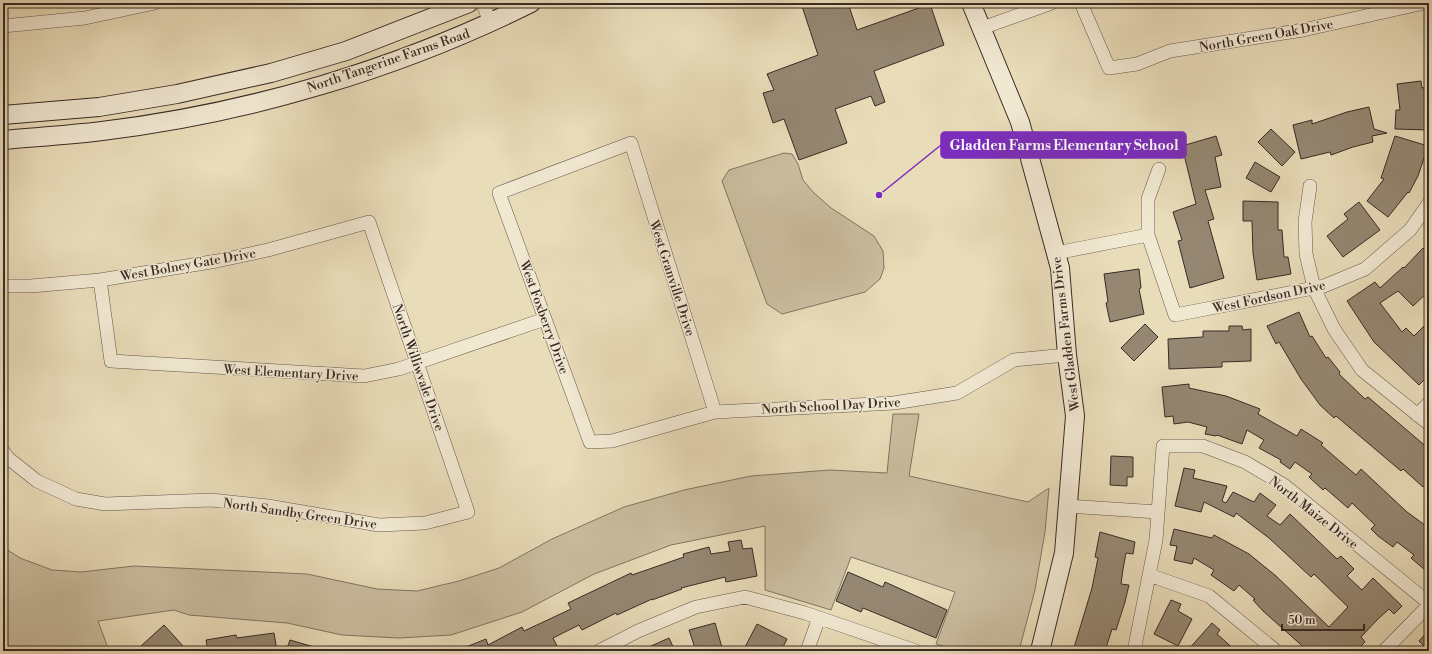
<svg xmlns="http://www.w3.org/2000/svg" width="1432" height="654" viewBox="0 0 1432 654" font-family="'Libre Bodoni',serif">
<style>
.green{fill:#cbbea0;stroke:#827462}
.building{fill:#958772;stroke:#392a25}
.lines{fill:none;stroke-linecap:round;stroke-linejoin:round}
.street-casing{stroke:#65564a;stroke-width:14}
.secondary-casing{stroke:#392a25;stroke-width:20}
.street{stroke:#f1e8d2;stroke-width:13}
.secondary{stroke:#f1e8d2;stroke-width:18}
.labels{text-anchor:middle;stroke-width:3;stroke-linejoin:round;paint-order:stroke}
.street-label{font-size:13px;fill:#392a25;stroke:#f1e8d2}
.leader{fill:none;stroke:#7b2cbf;stroke-width:1.5}
.callout-dot{fill:#7b2cbf;stroke:#f1e8d2;stroke-width:1.5}
.callout{fill:#7b2cbf;stroke:#7b2cbf;stroke-width:1.5}
.callout-label{font-size:14px;text-anchor:middle;font-weight:bold;fill:#fff}
</style>
<rect width="100%" height="100%" fill="#e9dcb9"/>
<filter id="stains"><feTurbulence type="fractalNoise" baseFrequency=".005" numOctaves="4"/><feColorMatrix values="0 0 0 0 .2 0 0 0 0 .09 0 0 0 0 .02 0 0 0 .5 -.17"/></filter>
<radialGradient id="worn" r=".72"><stop offset=".6" stop-color="#630" stop-opacity="0"/><stop offset="1" stop-color="#630" stop-opacity=".3"/></radialGradient>
<path class="green" d="M784,153L792,154L798,164L803,180L813,192L831,208L874,236L883,251L884,268L880,279L865,292L782,314L767,304L722,181L729,170Z
M893,414H919L909,476L1028,502L1049,488L1045,532L1035,590L1019,651H962L936,644L955,592L851,557L831,610L765,590V526L671,545L594,574L522,612L451,635L399,638L342,635L287,623L189,615L174,610L98,621L109,651H3V547L20,558L52,570L81,572L134,566L307,574L377,589L417,591L459,581L499,568L552,539L624,507L684,490L751,476L830,470L887,473Z"/>
<path class="building" d="M801,3H848L857,30L930,4L944,45L874,71L885,102L875,106L871,96L835,109L847,143L799,160L784,119L773,123L763,93L774,90L767,74L818,55Z
M1421,81L1422,88L1429,87V130L1395,129L1396,110H1400L1397,84Z
M1369,107L1374,129L1387,133L1372,136L1373,142L1353,147L1331,155L1330,152L1301,159L1293,125L1312,120V124L1347,112Z
M1271,129L1295,152L1282,166L1258,142Z
M1216,136L1222,155L1215,157L1221,187L1205,190L1214,219L1208,221L1224,278L1190,288L1178,241L1182,240L1173,212L1196,204L1182,146Z
M1395,136L1428,146L1418,176L1409,193L1408,192L1388,217L1367,201L1384,179L1381,178Z
M1255,162L1280,177L1271,192L1246,178Z
M1243,201L1278,202V230H1282L1284,257H1288L1291,274L1257,280L1253,253L1252,221H1243Z
M1359,202L1380,230L1343,257L1327,236L1348,219L1344,214Z
M1423,248L1429,254V291L1413,306L1398,291L1380,303L1402,332L1406,328L1414,336L1429,321V375L1419,385L1374,342L1347,301L1375,282L1380,288L1403,267L1404,268Z
M1139,269L1141,288L1139,289L1144,314L1110,322L1106,303L1108,302L1104,274Z
M1299,312L1310,337L1312,336L1326,358L1328,357L1340,372L1339,374L1365,399L1368,397L1429,449V481L1423,487L1403,469L1401,471L1336,416L1334,418L1320,405L1301,379L1279,342L1276,344L1267,326Z
M1145,324L1158,337L1134,361L1121,348Z
M1229,326H1242L1243,330L1251,329V361L1222,362V367L1169,369L1168,339L1203,337V331H1229Z
M1189,384V388L1226,396L1260,409L1258,414L1297,436L1301,429L1323,443L1321,445L1356,475L1361,469L1407,512L1429,528V566L1425,570L1411,558L1414,555L1397,542L1393,547L1378,536L1371,529L1375,525L1352,503L1348,508L1325,488L1323,490L1309,477L1312,474L1295,462L1290,469L1280,462L1281,460L1259,448L1264,440L1247,430L1242,444L1217,435L1216,436L1205,434L1207,427L1188,422L1174,424L1173,416L1165,417L1162,387Z
M1111,456L1133,457V477H1127V486L1110,485Z
M1184,468L1195,470L1193,478L1227,486L1222,501L1226,503L1233,492L1254,502L1260,493L1276,505L1267,516L1280,525L1290,514L1337,559L1341,556L1354,569L1347,576L1362,590L1373,578L1402,606L1394,614L1389,609L1378,619L1361,637L1365,642L1356,651H1308L1263,611L1253,600L1255,599L1239,585L1234,591L1211,575L1214,570L1194,558L1192,564L1174,560L1177,546L1170,545L1174,529L1212,538L1214,535L1249,554L1276,576L1329,627L1348,607L1314,574L1311,577L1269,538L1236,513L1234,517L1204,502L1201,512L1175,506Z
M1100,532L1135,542L1133,554L1126,553L1123,569L1121,584L1129,585L1125,602L1116,630L1112,629L1105,651H1073L1092,588L1098,558L1095,557Z
M741,540L743,549L752,548L757,576L726,582L725,577L681,588L682,589L652,600V599L617,615L616,613L582,630L579,625L553,638L557,646L548,651H456L486,639L488,645L522,627L524,631L571,609L568,603L631,573L632,575L684,557L683,554L709,547L711,554L730,551L728,542Z
M848,572L883,587L885,582L947,610L936,638L863,608L861,612L836,601Z
M1171,600L1181,604L1178,611L1192,619L1178,646L1154,634Z
M715,623L723,651H696L689,630Z
M1212,623L1220,630L1217,634L1236,651H1187Z
M757,624L787,639L781,651H749L744,649Z
M164,625L184,647L180,651H146L141,646Z
M1429,630V651L1419,641Z
M274,633L277,651H208L206,640L236,635L237,638Z
M669,638L675,651H640Z
M290,640L321,649L320,651H286Z"/>
<g class="lines">
<g class="street-casing">
<path id="street" d="M483,3L490,23
M1081,3L1109,68L1137,64L1170,51L1303,30L1424,3
M3,26L85,18L155,3
M982,28L1052,3
M1159,169L1148,199V235L1175,315L1324,286L1365,269L1410,230L1429,203
M1310,186L1305,222L1306,254L1314,288L1334,329L1362,370L1429,424
M1056,253L1148,235
M100,280L111,361L364,376L399,369L545,319
M3,286H31L100,280L217,261L268,250L369,222L468,512L425,523L379,525L268,506L211,500L105,504L76,499L37,481L8,458L3,451
M715,412L631,143L499,193L590,442L612,441L715,412L894,403L957,393L1014,360L1067,355
M1417,415L1429,403
M1067,506L1158,512
M1149,575L1209,596L1276,651
M599,651L638,631L696,607L745,597L805,613L916,651
M807,651L819,618
M1134,651L1156,540L1163,446H1203L1245,462L1284,485L1429,603
M1384,651L1429,605"/>
</g>
<g class="secondary-casing">
<path id="secondary" d="M971,3L1020,122L1060,268L1067,355L1075,416L1064,553L1040,651
M3,115L99,107L177,94L271,73L346,51L469,3
M3,140C36,137 69,135 102,131C250,113 398,69 531,3"/>
</g>
<use href="#street" class="street"/>
<use href="#secondary" class="secondary"/>
</g>
<g class="labels">
<g class="street-label">
<text transform="translate(1266 35) rotate(-10)" y="5">North Green Oak Drive</text>
<text transform="translate(388 60) rotate(-19)" y="5">North Tangerine Farms Road</text>
<text transform="translate(188 264) rotate(-10)" y="5">West Bolney Gate Drive</text>
<text transform="translate(673 278) rotate(72)" y="5">West Granville Drive</text>
<text transform="translate(1269 296) rotate(-12)" y="5">West Fordson Drive</text>
<text transform="translate(545 317) rotate(70)" y="5">West Foxberry Drive</text>
<text transform="translate(1065 334) rotate(-97)" y="5">West Gladden Farms Drive</text>
<text transform="translate(419 367) rotate(71)" y="5">North Williwvale Drive</text>
<text transform="translate(291 372) rotate(3)" y="5">West Elementary Drive</text>
<text transform="translate(831 405) rotate(-3)" y="5">North School Day Drive</text>
<text transform="translate(1314 512) rotate(38)" y="5">North Maize Drive</text>
<text transform="translate(300 513) rotate(8)" y="5">North Sandby Green Drive</text>
</g>
</g>
<path class="leader" d="M879 195L941 145"/>
<circle class="callout-dot" cx="879" cy="195" r="4"/>
<rect class="callout" x="941" y="132" width="245" height="26" rx="4"/>
<g class="callout-label">
<text x="1064" y="150">Gladden Farms Elementary School</text>
</g>
<rect width="1432" height="654" fill="none" stroke="#e9dcb9" stroke-width="16"/>
<rect x="4" y="4" width="1424" height="646" fill="none" stroke="#392a25" stroke-width="2"/>
<rect x="8" y="8" width="1416" height="638" fill="none" stroke="#392a25"/>
<path d="M1282 624v6h82v-6" fill="none" stroke="#392a25" stroke-width="2"/>
<text x="1288" y="624" font-size="12" fill="#392a25" stroke="#f1e8d2" stroke-width="3" paint-order="stroke">50 m</text>
<rect width="100%" height="100%" filter="url(#stains)"/>
<rect width="100%" height="100%" fill="url(#worn)"/>
</svg>
